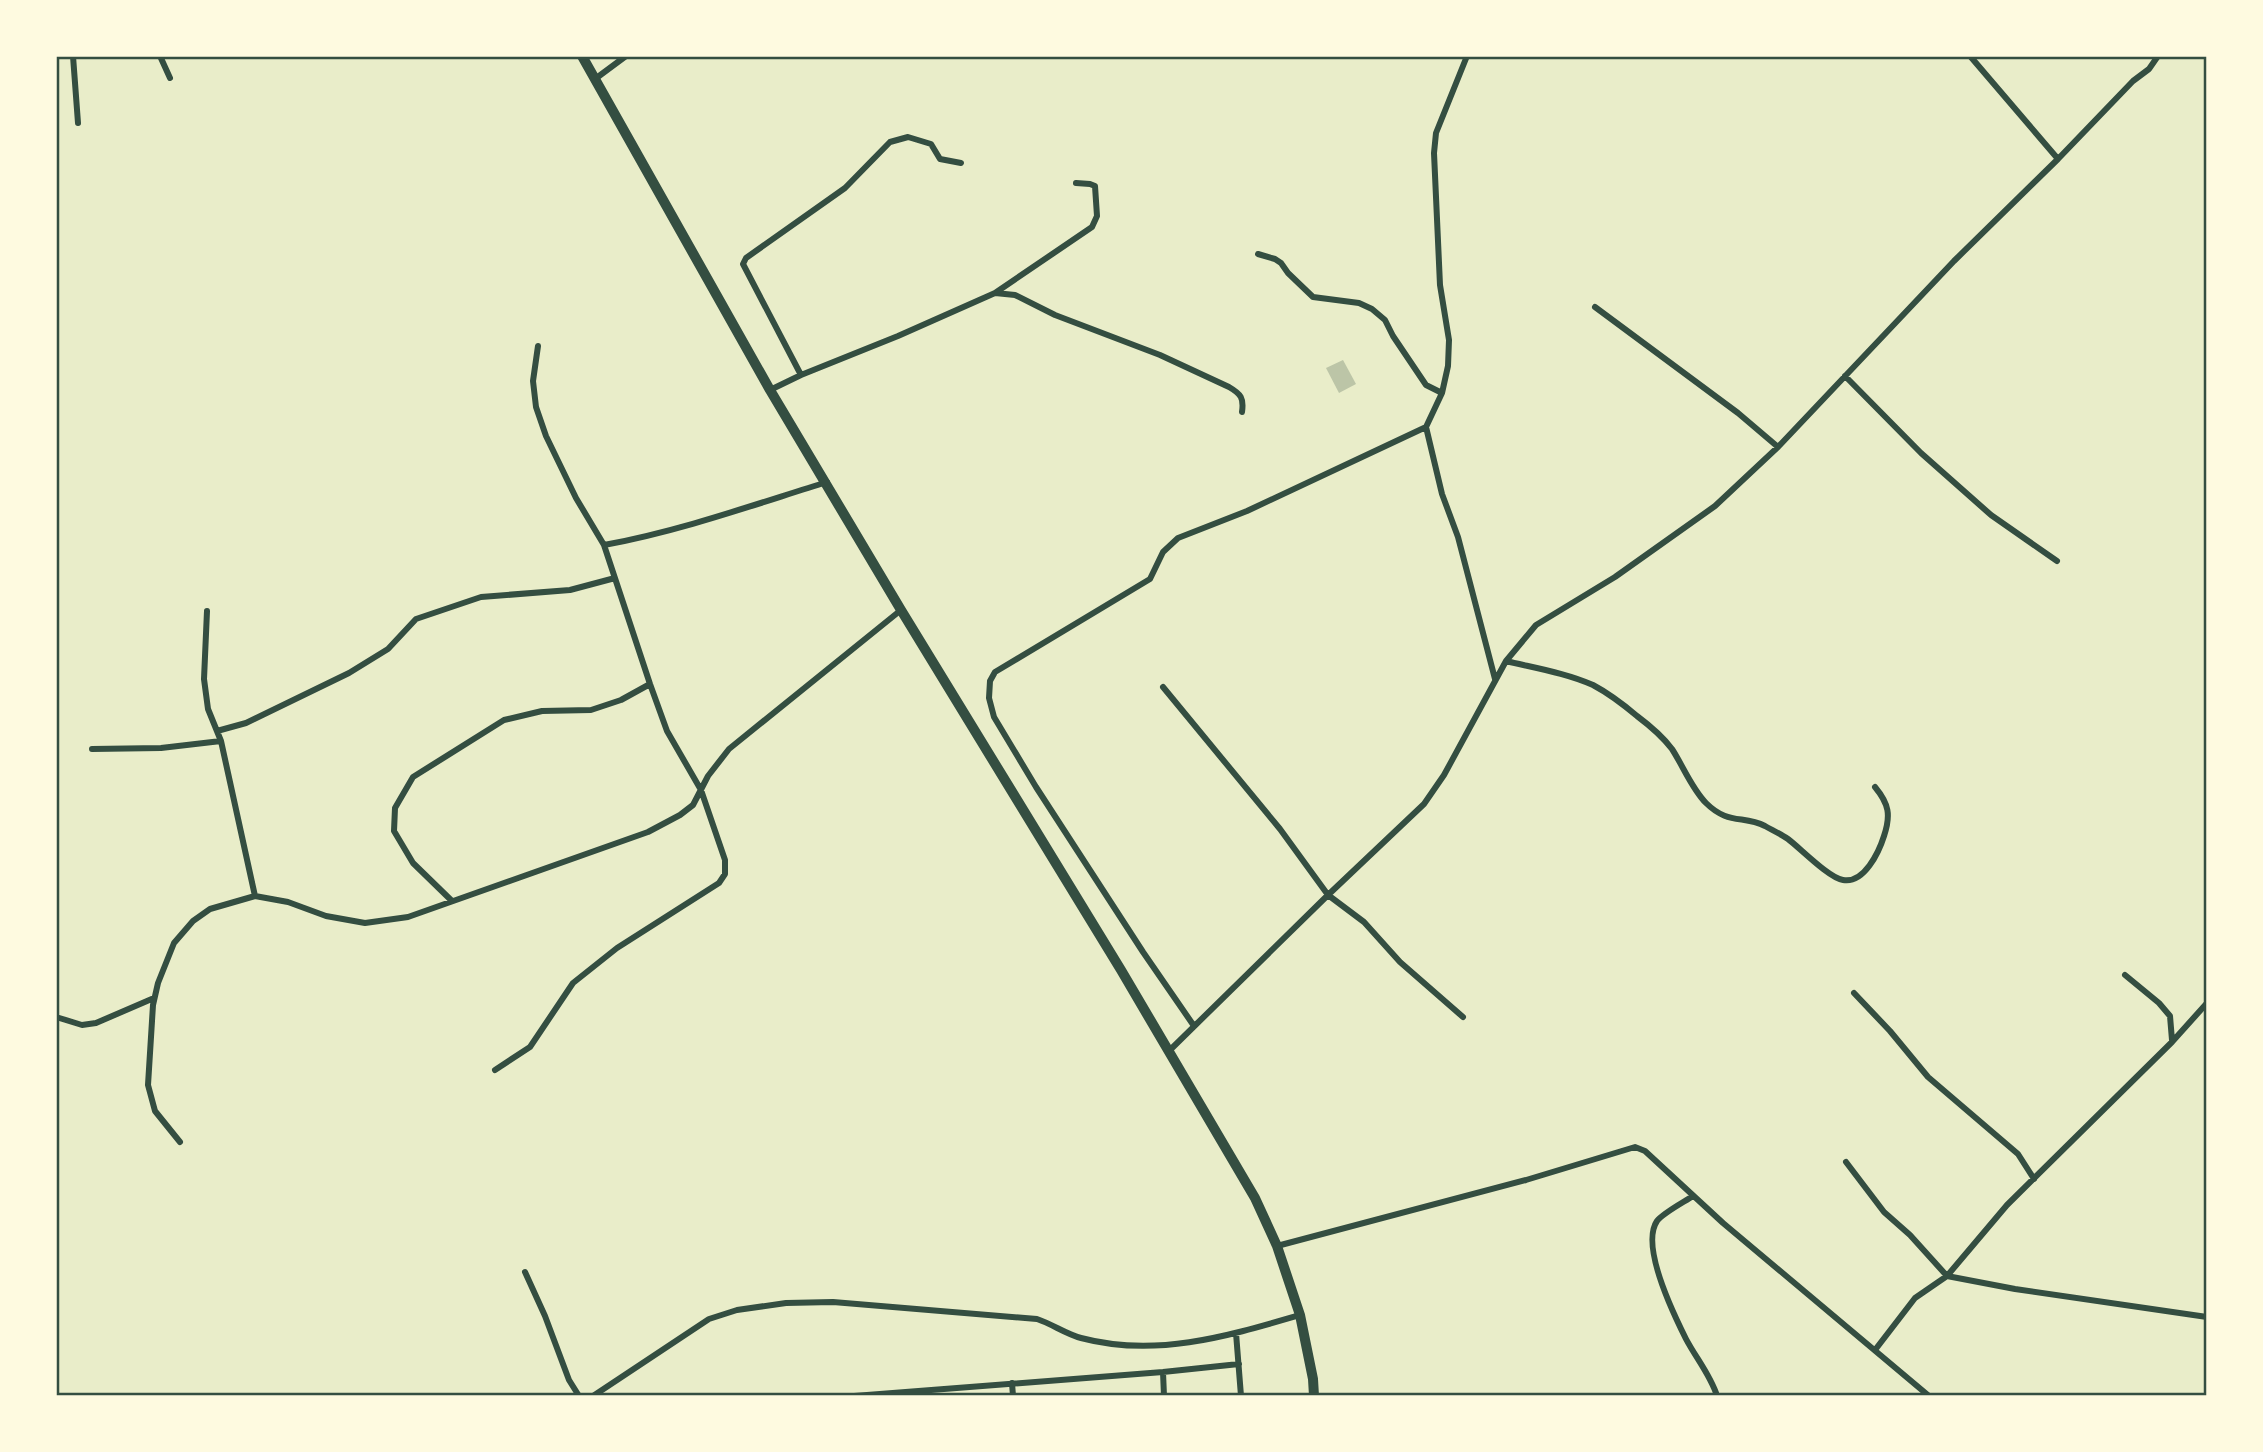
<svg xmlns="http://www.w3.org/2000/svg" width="2263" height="1452" viewBox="0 0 2263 1452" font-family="Mulish,sans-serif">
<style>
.building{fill:#bcc5a7}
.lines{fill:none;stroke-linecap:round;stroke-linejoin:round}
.minor{stroke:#344e41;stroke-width:6}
.primary{stroke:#344e41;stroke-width:10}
.neatline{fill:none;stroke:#344e41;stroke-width:2.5}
</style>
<rect width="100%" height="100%" fill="#e9edc9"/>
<path class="building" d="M1343,360L1356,384L1339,393L1326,368Z"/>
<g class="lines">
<path class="minor" d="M73,56L78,123
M160,56L170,78
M1467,56L1436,133L1434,153L1440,285L1449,340L1448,366L1442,393L1426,427L1442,494L1458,537L1495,679
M1970,56L2058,159
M595,79L626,56
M1258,254L1275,259L1281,263L1288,273L1313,297L1359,303L1372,309L1385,320L1393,336L1426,385L1442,393
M995,293L1015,295L1055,315L1160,355L1229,387C1241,394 1244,398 1242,412
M1595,307L1738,413L1778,447
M538,346L533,381L536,407L546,436L576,498L604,545
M801,375L743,264L746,258L845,188L890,142L908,137L931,144L940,159L961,163
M1845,376L1921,453L1991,515L2057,561
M770,390L801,375L898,336L995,293L1092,227L1097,216L1095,186L1090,184L1076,183
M207,611L204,679L208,709L221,741L255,896
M1506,661C1535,668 1566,673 1593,685C1608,693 1624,705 1637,716C1649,725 1663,737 1672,749C1683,766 1692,789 1706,803C1728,825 1743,815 1765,826C1772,830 1781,834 1788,839C1800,848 1829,878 1843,880C1864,884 1879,852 1884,836C1891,815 1889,804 1875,787
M1163,687L1280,829L1328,895L1364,922L1400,962L1463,1017
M217,731L246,723L349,673L388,649L416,619L481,597L570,590L615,578
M92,749L161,748L221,741
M452,901L413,863L394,831L395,808L413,777L504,720L542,711L591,710L621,700L650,684
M2125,975L2159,1003L2170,1016L2172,1040
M1854,993L1890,1031L1928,1077L2018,1154L2034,1179
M56,1017L82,1025L96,1023L154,998
M1194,1026L1143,952L1036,787L994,717L989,698L990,681L995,672L1150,579L1163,552L1178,538L1247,511L1426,427
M1169,1051L1328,895L1424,804L1444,775L1506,661L1536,625L1615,577L1715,506L1778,447L1954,261L2058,159L2133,81L2149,69L2158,56
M495,1070L530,1047L573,983L617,948L719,883L725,874V860L701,790L667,731L650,684L604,545C680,531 753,505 827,482
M180,1142L155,1111L148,1085L153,1005L158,983L174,943L193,921L210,909L255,896L288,902L326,916L365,923L408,917L648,832L680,815L693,805L708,776L729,749L901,610
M1846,1162L1884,1212L1910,1235L1947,1276L2007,1205L2172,1042L2207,1003
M1693,1196C1684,1202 1663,1213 1657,1221C1640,1246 1674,1315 1686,1339C1696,1358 1711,1376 1717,1396
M1277,1246L1526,1180L1635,1147L1645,1151L1723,1223L1929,1396
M525,1272L545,1316L569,1380L579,1396
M1236,1333L1241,1396
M1875,1350L1915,1298L1947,1276L2015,1289L2207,1317
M1163,1372L1164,1396
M1012,1383L1013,1396
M593,1396L709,1319L737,1310L786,1303L833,1302L1037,1319C1052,1324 1066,1334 1081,1338C1156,1358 1228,1336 1300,1315
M854,1396L1163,1372L1239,1364"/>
<path class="primary" d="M582,56L770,390L901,610L1121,970L1255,1198L1277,1246L1300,1315L1313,1379L1314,1396"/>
</g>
<rect width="2263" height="1452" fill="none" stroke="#fefae0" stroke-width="116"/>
<rect x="58" y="58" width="2147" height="1336" class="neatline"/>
</svg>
